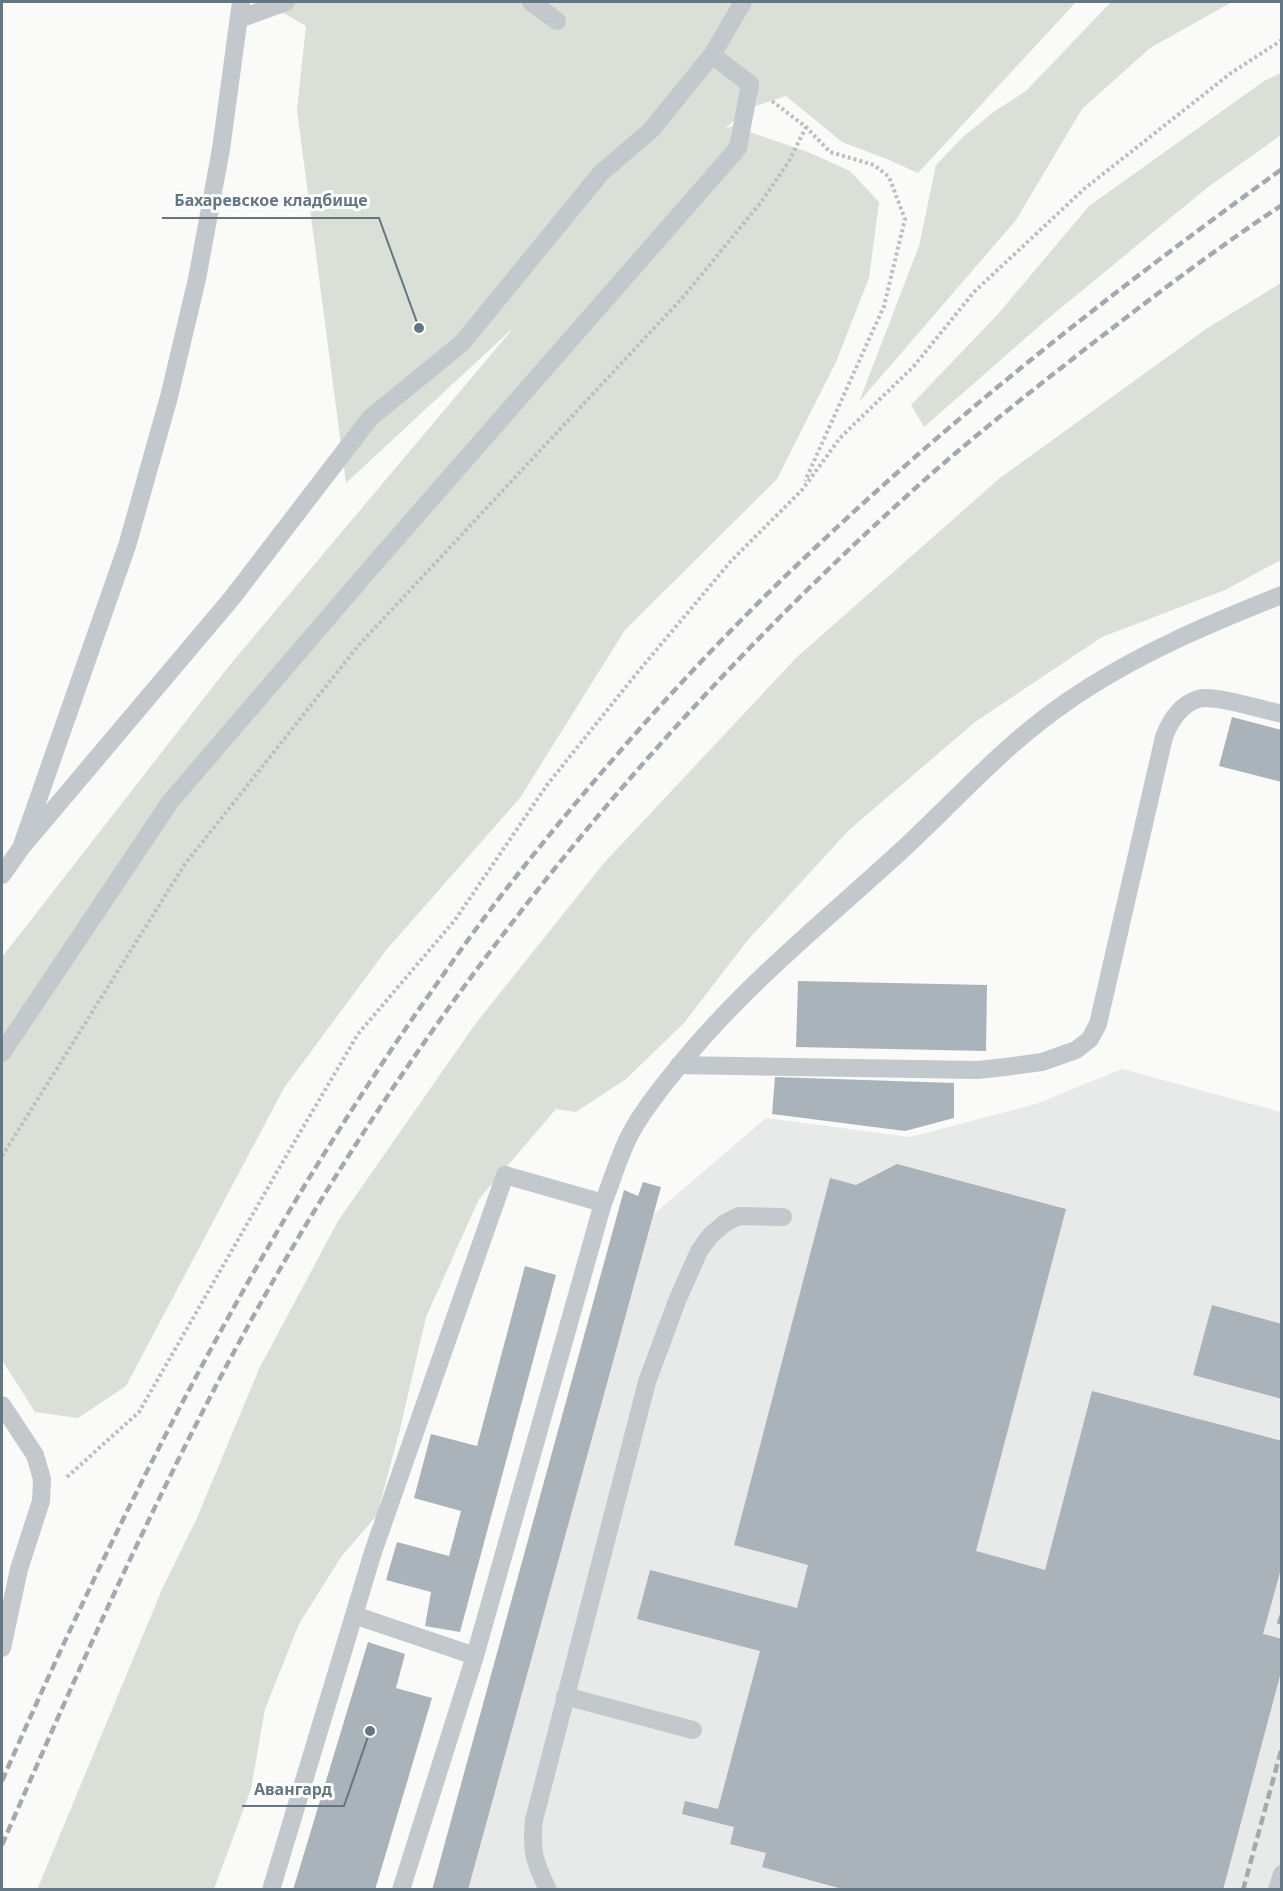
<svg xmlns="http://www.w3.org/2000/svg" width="1283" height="1891" viewBox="0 0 1283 1891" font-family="'Noto Sans',sans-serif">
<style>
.built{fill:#e8e9e9}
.green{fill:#dadfd7}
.building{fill:#aab3b9}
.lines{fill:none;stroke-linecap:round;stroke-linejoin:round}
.path{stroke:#bbbfc2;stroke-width:4;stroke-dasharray:3 3;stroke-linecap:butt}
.service{stroke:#c3c8cc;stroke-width:18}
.rail{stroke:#a2aab0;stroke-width:4.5;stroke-dasharray:9 4.5;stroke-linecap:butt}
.leader{fill:none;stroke:#657683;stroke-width:2}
.callout-dot{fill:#657683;stroke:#fff;stroke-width:2}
.callout-label{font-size:16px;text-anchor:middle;font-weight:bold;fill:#657683;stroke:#fff;stroke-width:6;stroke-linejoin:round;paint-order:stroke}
</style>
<rect width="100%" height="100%" fill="#fafaf8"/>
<path class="built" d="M1122,1069L1281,1112V1889L468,1890L654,1214L766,1118L910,1137L1036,1104Z"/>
<path class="green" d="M266,2H1076L918,173L887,159L842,142L786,96L746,109L725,129L732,126L808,152L850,171L879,202L869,278L836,362L777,479L625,630L520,798L387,949L284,1088L126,1386L78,1418L35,1412L2,1360V957L229,666L515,326L346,483L297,110L306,26L266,3Z
M1111,2H1232L1150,48L1082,109L1016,220L859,402L919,246L936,165L964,136L995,111L1026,91Z
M1281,73V135L1208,187L1045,321L924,427L911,405L998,314L1089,206L1264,81Z
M1281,283V560L1225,590L1102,637L975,722L849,830L747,941L684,1023L626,1079L576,1112L556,1109L479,1199L426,1317L400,1429L377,1515L341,1557L299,1624L265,1709L251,1789L214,1889L37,1890L163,1587L197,1518L259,1369L338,1221L476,1023L604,863L797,657L1000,478L1206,329Z"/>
<path class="building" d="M1232,717L1282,730V782L1219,766Z
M798,981L987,985L986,1051L796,1047Z
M775,1077L954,1083V1118L905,1131L772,1114Z
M897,1164L1066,1209L976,1551L1045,1570L1092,1391L1282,1441V1565L1263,1634L1282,1639V1668L1223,1890H846L762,1867L766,1853L730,1844L734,1827L682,1814L685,1801L718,1809L760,1651L637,1619L650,1570L797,1608L808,1565L734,1545L830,1178L856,1185Z
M643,1182L661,1187L468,1890H432L624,1190L638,1196Z
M525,1266L556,1275L460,1632L425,1626L431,1592L386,1580L397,1542L449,1556L461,1511L414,1498L431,1434L477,1446Z
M1212,1305L1282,1324V1399L1193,1375Z
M368,1642L405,1654L396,1688L432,1698L375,1890H293Z"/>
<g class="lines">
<path class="path" d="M772,101L806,127L830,152L874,165L889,177L905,219L884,306L805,481
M2,1156L185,864L358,646L684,296L762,201L789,161L806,127
M67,1477L139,1412L285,1158L358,1034L455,920L547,785L637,673L731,561L802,490L840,438L914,366L974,292L1084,189L1231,73L1282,40"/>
<path class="service" d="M531,2L557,21
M239,19L286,2
M21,848L232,598L370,418L462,343L601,173L651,130L712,55L743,2
M2,875L21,848L127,546L169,397L197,279L221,149L241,2
M2,1053L170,802L375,563L738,148L750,84L712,55
M679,1065L978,1070L1005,1067L1042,1062L1076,1050L1090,1039L1098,1024L1164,737C1170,721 1180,705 1198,699C1214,694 1263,710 1282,714
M2,1405L35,1455L42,1479L41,1501L19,1569L2,1648
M354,1615L373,1552L505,1175L603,1203
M565,1696L693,1730
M271,1890L354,1615L475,1656
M401,1890L475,1656L603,1203C613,1179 620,1151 633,1129C647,1105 665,1083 683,1061C747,983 827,919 901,851C956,800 1006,743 1068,701C1133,656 1208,624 1282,595
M548,1890C534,1861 531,1851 534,1820L647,1382L677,1301L699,1251L710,1236L725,1223L739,1216L783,1217
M1277,1890L1282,1874"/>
<path class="rail" d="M1279,1624L1282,1614
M2,1781C119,1514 249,1255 415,1015C445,972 475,929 507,888C602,767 705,651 817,546C962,409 1120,286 1282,169
M2,1845C84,1657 167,1469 268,1290C439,988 662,715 920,484C975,435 1034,389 1093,343C1154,296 1217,248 1282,205
M1243,1890L1282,1747"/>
</g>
<path class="leader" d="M419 328L379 218H162M370 1731L344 1806H242"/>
<g class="callout-dot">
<circle cx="419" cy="328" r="6"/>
<circle cx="370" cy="1731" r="6"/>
</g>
<g class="callout-label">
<text x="271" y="206">Бахаревское кладбище</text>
<text x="293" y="1795">Авангард</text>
</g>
<rect width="1283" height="1891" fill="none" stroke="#657683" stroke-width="6"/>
</svg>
